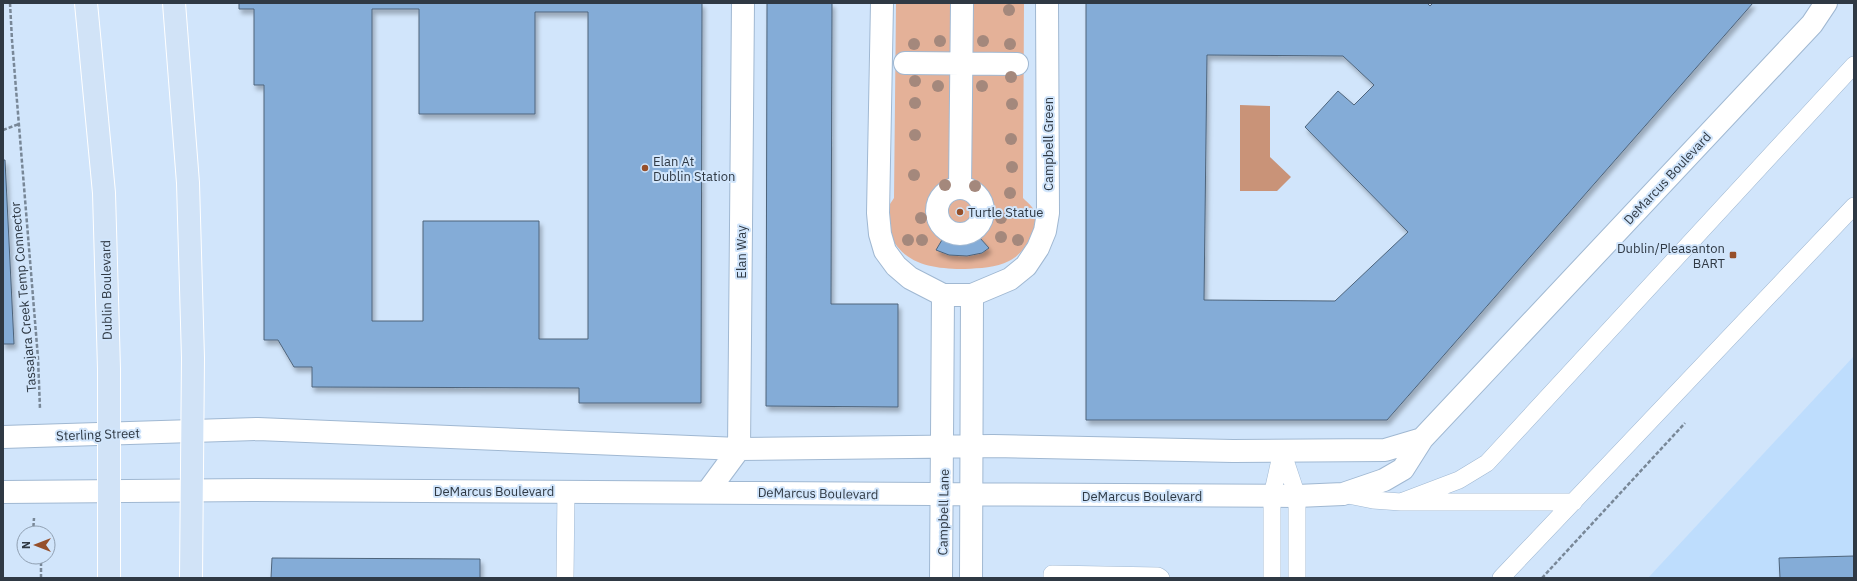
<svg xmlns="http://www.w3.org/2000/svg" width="1857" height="581" viewBox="0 0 1857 581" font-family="'IBM Plex Sans',sans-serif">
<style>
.built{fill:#beddfd}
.green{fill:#e4b198}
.water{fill:#c99378}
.building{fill:#84acd7;stroke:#4e647b;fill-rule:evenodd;filter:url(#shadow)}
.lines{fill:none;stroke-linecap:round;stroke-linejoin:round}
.lane-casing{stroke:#a0b8d2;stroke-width:18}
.street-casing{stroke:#a0b8d2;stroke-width:24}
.primary-casing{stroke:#fff;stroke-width:24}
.path{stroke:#788797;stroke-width:2.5;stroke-dasharray:4 2;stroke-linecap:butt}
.lane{stroke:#fff;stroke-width:17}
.street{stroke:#fff;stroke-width:22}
.primary{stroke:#d1e3f7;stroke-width:22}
.tree{fill:#a4887c}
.poi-dot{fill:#964f2a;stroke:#d1e5fb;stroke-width:1.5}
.labels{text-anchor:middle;stroke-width:4;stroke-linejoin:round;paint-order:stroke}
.street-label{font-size:13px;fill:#2f3944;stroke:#d1e5fb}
.poi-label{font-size:13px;fill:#2f3944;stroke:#d1e5fb;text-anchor:start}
</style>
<defs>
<filter id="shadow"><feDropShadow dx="2.5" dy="4.5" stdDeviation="2" flood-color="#0004"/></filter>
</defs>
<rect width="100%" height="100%" fill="#d1e5fb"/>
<path class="built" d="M1854,356V578H1648Z"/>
<path class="green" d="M896,3H1024L1023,198C1028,203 1035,208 1035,215C1037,231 1024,254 1009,261C996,268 980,268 965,269C934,269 903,265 890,234C888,226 887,217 886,210L894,198Z"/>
<path class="water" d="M1240,105L1270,106V157L1291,177L1277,191H1240Z"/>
<path class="building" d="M239,3H702L701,403H579V388L312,387V367H294L278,340H264V85H254V9H239ZM372,9H419V114H535V12H588V339H539V221H423V321H372Z
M767,3H832L831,304H898V407L766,406Z
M1086,3H1427L1430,6L1433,3H1753L1387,420H1086ZM1207,55L1343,56L1374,85L1354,105L1338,91L1305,127L1408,232L1335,301L1204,300Z
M3,160H5L14,344H3Z
M949,228L954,232L959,233L966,232L971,228L989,248L982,253L967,256L949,255L936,250Z
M1854,556V578H1780L1779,558Z
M272,558L480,559V578H271Z"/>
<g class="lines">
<g class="lane-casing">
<path id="lane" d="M1282,451L1297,496V578
M1343,494L1373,500L1401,502H1574
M1401,502L1459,480L1487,463L1854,65
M565,578L566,491
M1052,578V574L1158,576L1161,578
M1272,578V496L1282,451
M1501,578L1854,206"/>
</g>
<g class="street-casing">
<path id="street" d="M882,3L878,213L880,234L885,251L896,266L910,278L943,295H972L1010,279L1026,266L1038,248L1045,231L1048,213L1047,3
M905,63L1017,64
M960,188L962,3
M937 211a23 23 0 1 1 46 0a23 23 0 1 1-46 0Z
M3,437L258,429L739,449L993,446L1233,451L1385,450L1422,439
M708,491L739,449L743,3
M3,492L252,490L1297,496L1343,494L1384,480L1403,469L1422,439L1812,24L1826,3
M941,578L943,295
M971,578L972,295"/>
</g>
<g class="primary-casing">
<path id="primary" d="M86,3L104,193L109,369V578
M174,3L188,183L193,358L191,578"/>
</g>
<path class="path" d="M10,3L12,40L38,358L40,409
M3,130L19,124
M33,533L34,518
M41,578V557
M1542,578L1685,423"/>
<use href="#lane" class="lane"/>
<use href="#street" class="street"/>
<use href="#primary" class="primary"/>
</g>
<g class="tree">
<circle cx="1009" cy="10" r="6"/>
<circle cx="940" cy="41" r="6"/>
<circle cx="983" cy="41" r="6"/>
<circle cx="914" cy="44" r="6"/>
<circle cx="1010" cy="44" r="6"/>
<circle cx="1011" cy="77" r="6"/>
<circle cx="915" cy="81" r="6"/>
<circle cx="938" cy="86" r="6"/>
<circle cx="982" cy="86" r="6"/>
<circle cx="915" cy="103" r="6"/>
<circle cx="1012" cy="104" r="6"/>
<circle cx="915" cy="135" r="6"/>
<circle cx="1011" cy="139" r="6"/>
<circle cx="1012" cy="167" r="6"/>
<circle cx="914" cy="175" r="6"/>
<circle cx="945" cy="185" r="6"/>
<circle cx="975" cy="186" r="6"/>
<circle cx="1010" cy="193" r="6"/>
<circle cx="921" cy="218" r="6"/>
<circle cx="1001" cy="218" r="6"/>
<circle cx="1001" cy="237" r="6"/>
<circle cx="908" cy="240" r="6"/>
<circle cx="922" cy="240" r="6"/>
<circle cx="1018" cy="240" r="6"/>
</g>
<g class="poi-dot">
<circle cx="645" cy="168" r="4"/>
<circle cx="960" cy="212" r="4"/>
<rect x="1729" y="251" width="8" height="8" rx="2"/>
</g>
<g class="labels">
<g class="street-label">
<text transform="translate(1048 144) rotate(-90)" y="5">Campbell Green</text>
<text transform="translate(1667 178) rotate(-47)" y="5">DeMarcus Boulevard</text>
<text transform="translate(741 252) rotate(-90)" y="5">Elan Way</text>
<text transform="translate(106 290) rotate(-91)" y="5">Dublin Boulevard</text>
<text transform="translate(23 297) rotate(-95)" y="5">Tassajara Creek Temp Connector</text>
<text transform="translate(98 434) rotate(-2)" y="5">Sterling Street</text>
<text x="494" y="496">DeMarcus Boulevard</text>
<text transform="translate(818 493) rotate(1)" y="5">DeMarcus Boulevard</text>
<text x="1142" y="501">DeMarcus Boulevard</text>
<text transform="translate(943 512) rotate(-89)" y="5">Campbell Lane</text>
</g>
<g class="poi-label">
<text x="653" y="166">Elan At<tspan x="653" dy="15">Dublin Station</tspan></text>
<text x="968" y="217">Turtle Statue</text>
<text x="1725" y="253" text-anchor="end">Dublin/Pleasanton<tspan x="1725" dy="15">BART</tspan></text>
</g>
</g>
<rect width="1857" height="581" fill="none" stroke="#2f3944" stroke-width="8"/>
<g transform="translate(36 545) rotate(270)"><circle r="19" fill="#d1e5fb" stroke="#90a0b2"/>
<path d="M0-3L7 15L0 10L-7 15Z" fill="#964f2a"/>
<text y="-6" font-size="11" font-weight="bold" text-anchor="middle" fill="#2f3944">N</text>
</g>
</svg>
